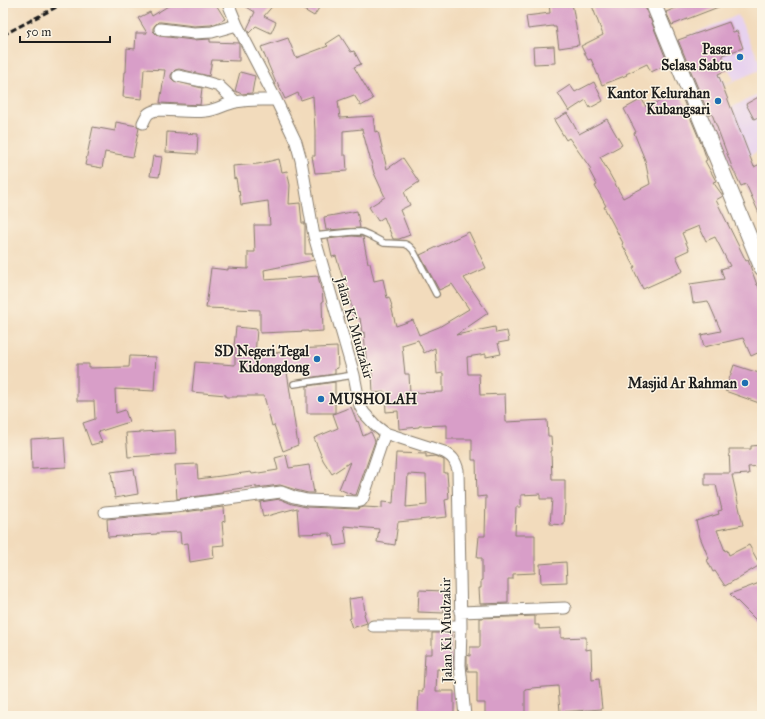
<svg xmlns="http://www.w3.org/2000/svg" width="765" height="719" viewBox="0 0 765 719" font-family="'IM FELL Great Primer',serif">
<style>
.built{fill:#e7d2ef;fill-rule:evenodd}
.building{fill:#d89ec8;fill-rule:evenodd}
.lines{fill:none;stroke-linecap:round;stroke-linejoin:round}
.lane-casing{stroke:#877c6c;stroke-width:8}
.street-casing{stroke:#877c6c;stroke-width:13}
.secondary-casing{stroke:#877c6c;stroke-width:17}
.lane{stroke:#fff;stroke-width:5.5}
.street{stroke:#fff;stroke-width:11}
.secondary{stroke:#fff;stroke-width:15}
.rail{stroke:#1c1c1c;stroke-width:3;stroke-dasharray:6 3;stroke-linecap:butt}
.poi-dot{fill:#1f6fb2;stroke:#fcf5e5;stroke-width:1.5}
.labels{text-anchor:middle;stroke-width:3;stroke-linejoin:round;paint-order:stroke}
.poi-label{font-size:14px;font-weight:bold;fill:#1c1c1c;stroke:#fcf5e5;text-anchor:end}
.street-label{font-size:14px;fill:#1c1c1c;stroke:#fcf5e5}
</style>
<rect width="100%" height="100%" fill="#fcf5e5"/>
<filter id="ink" filterUnits="userSpaceOnUse"><feTurbulence type="fractalNoise" baseFrequency=".025" numOctaves="2"/><feDisplacementMap in="SourceGraphic" scale="8" xChannelSelector="R" yChannelSelector="G"/><feConvolveMatrix kernelMatrix="1 2 1 2 8 2 1 2 1" color-interpolation-filters="sRGB"/></filter>
<filter id="wash" filterUnits="userSpaceOnUse"><feTurbulence type="fractalNoise" baseFrequency=".012" numOctaves="4" result="noise"/><feDisplacementMap in="SourceGraphic" scale="16" xChannelSelector="R" yChannelSelector="G"/><feGaussianBlur stdDeviation="0.9" result="paint"/><feColorMatrix in="noise" values="0 0 0 0 0 0 0 0 0 0 0 0 0 0 0 0 0 1.4 0 .05"/><feComposite in="paint" operator="in"/></filter>
<g filter="url(#wash)">
<rect width="100%" height="100%" fill="#f2dbbc"/>
<path class="built" d="M738,15L762,67V69L698,97L676,41ZM737,31L740,38L709,49L706,41ZM688,40L709,89L699,93L678,45ZM741,40L743,47L713,58L710,51ZM722,56L734,80L725,84L713,60Z
M762,92V95L746,104L754,119L762,115V150L727,165L709,119ZM733,112L749,155L731,162L714,120Z"/>
<g id="blocks">
<path class="building" d="M173,3H215L225,19L217,23L211,25L194,26L161,22H158L155,25L153,28V31L156,34L159,36L193,40L210,39V42L239,43V61L212,60L209,76L179,69L175,70L173,72L171,75V78L174,81L202,88L200,105L160,103L165,70L144,69L142,99L123,97L125,72H126L127,48L135,49L136,33H147L138,18L150,12L152,16Z
M240,3H275L264,16L276,22L271,33L256,26L249,33L247,29L255,12Z
M292,3H322L314,16Z
M549,3H572L579,45L559,48L556,27H553V26L528,29L526,16L550,13Z
M591,3H640L642,7L645,6L649,19L650,18L668,64L651,72L647,64L626,74L627,75L602,85L591,59L588,60L581,46L603,35Z
M680,3H726V4L672,25L666,12L681,6Z
M729,22L733,32L737,31L743,48L722,55L729,69L718,74L754,167L762,163V220L746,184L741,186L732,167L712,114L709,115L678,40Z
M340,35L351,52L354,51L361,64L354,67L373,99L361,106L354,95L338,101L340,118L373,116L375,132L378,131L387,169L403,158L419,182L404,192L410,205L400,210L410,235L399,239H393L384,217L378,221L369,207L385,197L374,173L362,129L343,131V155H346L347,171L315,173L312,156H315V131L313,96L301,100L298,93L285,99L277,82L276,83L261,47L288,38L296,58L328,46L326,44Z
M554,46L555,63L534,64L533,47Z
M240,72L255,76L252,93L242,94L235,91Z
M594,82L603,101L590,108L586,100L569,111L558,93L570,85L575,92Z
M681,95L703,148L707,160L705,161L716,181L713,182L723,196L716,200L746,261L748,260L757,285H758L762,296V351L751,356L743,338L704,347L701,335L721,331L708,301L693,303L690,284L724,279L721,269L730,266L715,237L706,241L699,226L682,233L689,250L676,256L683,271L643,289L633,268L635,267L622,244L623,243L604,207L606,206L595,186L597,185L589,170L591,169L569,138L566,140L554,120L567,113L579,134L607,119L622,145L600,157L623,198L650,184L645,160L634,133L636,132L624,109L642,99L646,107L665,99L666,100Z
M762,95V115L754,119L746,104Z
M116,122L137,126L139,128L133,157L105,152L102,168L85,165L93,127L115,131Z
M167,132L198,134L197,154L166,152Z
M153,156L162,157L159,177L150,176Z
M279,159L282,172L287,171L290,185L289,204L300,203L302,223H305V254H312L314,260L264,270L265,280L318,276L321,289H322L323,302H322L323,331L308,332V331L260,333V310L206,308L211,268L228,270V268L248,269V252H255L254,225H270L268,201L241,205L239,190L238,191L236,178L234,179L233,166L258,164Z
M357,211L360,228L326,230L324,217Z
M469,232L486,268L464,278L488,313L456,335L495,327L496,333L507,331L509,341L498,343L501,354L486,357V354L467,357L468,374H479L480,395L505,394L506,422L547,420L548,436H551L552,451H551L552,480H565V505L564,525L550,524L552,499H540V494L521,495V507H516L515,535H535V573L513,574V579H508V603L480,604L479,588H481V580H482V558H477L479,536H485L486,496L477,497L476,460H472V439H447V425L419,426V427L399,429L398,411L386,412L385,392L373,393L372,373H367L364,332L362,333L360,318L354,319L347,286H345L336,256L332,257L328,239L352,236L363,237L368,263H370L374,281L383,279L387,298L389,297L392,306H391L396,326L413,320L419,335L439,327L469,309L452,284L439,290L420,255ZM418,340L424,353L435,348L437,374L443,373V392L410,393L409,374H405L402,345Z
M236,327L257,329L255,356L296,350V349L337,347L338,368L335,369V374L307,378V370L287,372L298,445L283,451L274,425L272,426L264,396H237V397H226V395L192,392L195,362L235,365V347L234,346Z
M130,356L156,357L154,391L115,389L116,413L125,410L129,422L98,432L102,442L91,445L83,423L95,419L94,401H77V364H89V368L129,367Z
M734,365L762,374V404L725,391Z
M335,382V413H307V386Z
M351,407L357,422L358,421L363,436L371,432L375,441L356,495H353L339,489L350,462L332,474L323,460L314,438L338,428L333,414Z
M175,430L176,454L128,457L126,433Z
M64,437L66,467L32,469L31,439Z
M762,445V466L748,467L749,474L732,475L743,525L717,530L725,551L727,550L729,555L749,545L760,565L725,586L715,571L713,572L707,560L709,559L700,537L696,521L719,514L718,511L722,510L716,485H705V473H730L729,449H751V446Z
M396,453L426,454V457L435,456L444,460V473H447L449,499L445,500L447,517L398,522L395,545L377,542L379,529L344,526L347,544L335,546L333,536H330V533L299,534L297,508L263,517L260,502L280,499L292,504L306,507L357,509L364,507L382,508V502L393,503ZM408,474L426,475L427,505L406,507Z
M286,455L289,468L309,465L314,493H308L296,490L280,485L256,488V486L222,491V493L177,499L175,465L197,464L198,479L251,472L252,474L278,470L275,458Z
M134,469L138,494L115,498L111,472Z
M224,507L225,521L222,522L224,545L213,546L214,558L190,562L188,543L181,544L180,532L157,533V534L108,537L107,519L176,513Z
M566,562L567,582L541,583L540,564Z
M762,582V626L730,594Z
M419,590L444,591V613L418,612Z
M363,597L365,613L364,614L367,623L352,628L349,619L351,618L349,599Z
M535,616V625H539V629L561,628V638L586,637V650L591,649L592,680L599,679L602,709L560,712L558,686L532,688V689L525,690V716H485V703H477V671H468L467,665V655L470,656V647H480V618Z
M432,633H451V655H453V670L437,669L436,691H454V716H418L419,691H423L425,654H432Z"/>
</g>
</g>
<g filter="url(#ink)">
<use href="#blocks" fill-opacity="0" stroke="#877c6c" stroke-width="1"/>
<g class="lines">
<g class="lane-casing">
<path id="lane" d="M314,236L352,232H362L369,235L384,243L405,244L409,246L413,250L436,294
M294,384L354,375"/>
</g>
<g class="street-casing">
<path id="street" d="M228,3L237,25L276,100L296,142L301,160L314,236L354,375L360,406L364,413L376,426L385,433L444,452C453,457 455,460 458,470L461,626L460,665L465,716
M160,29L194,33L212,32L237,25
M178,76L202,81L219,86L236,102
M143,123C147,114 148,112 157,110C173,110 191,113 206,111C217,110 225,104 236,102C249,99 262,100 276,100
M105,512L175,506L281,492L294,497L307,500L357,502L361,501L363,498L385,433
M460,612L565,608
M373,626H461"/>
</g>
<g class="secondary-casing">
<path id="secondary" d="M653,3L762,268"/>
</g>
<use href="#lane" class="lane"/>
<use href="#street" class="street"/>
<use href="#secondary" class="secondary"/>
<path class="rail" d="M3,35L64,3"/>
</g>
</g>
<g class="poi-dot">
<circle cx="740" cy="57" r="4"/>
<circle cx="718" cy="101" r="4"/>
<circle cx="317" cy="359" r="4"/>
<circle cx="745" cy="383" r="4"/>
<circle cx="321" cy="399" r="4"/>
</g>
<g class="labels">
<g class="poi-label">
<text x="732" y="54">Pasar<tspan x="732" dy="16">Selasa Sabtu</tspan></text>
<text x="710" y="98">Kantor Kelurahan<tspan x="710" dy="16">Kubangsari</tspan></text>
<text x="309" y="356">SD Negeri Tegal<tspan x="309" dy="16">Kidongdong</tspan></text>
<text x="737" y="388">Masjid Ar Rahman</text>
<text x="329" y="404" text-anchor="start">MUSHOLAH</text>
</g>
<g class="street-label">
<text transform="translate(355 328) rotate(74)" y="5">Jalan Ki Mudzakir</text>
<text transform="translate(446 630) rotate(-91)" y="5">Jalan Ki Mudzakir</text>
</g>
</g>
<rect width="765" height="719" fill="none" stroke="#fcf5e5" stroke-width="16"/>
<path d="M20 36v6h90v-6" fill="none" stroke="#1c1c1c" stroke-width="2"/>
<text x="26" y="36" font-size="12" fill="#1c1c1c" stroke="#fcf5e5" stroke-width="3" paint-order="stroke">50 m</text>
</svg>
